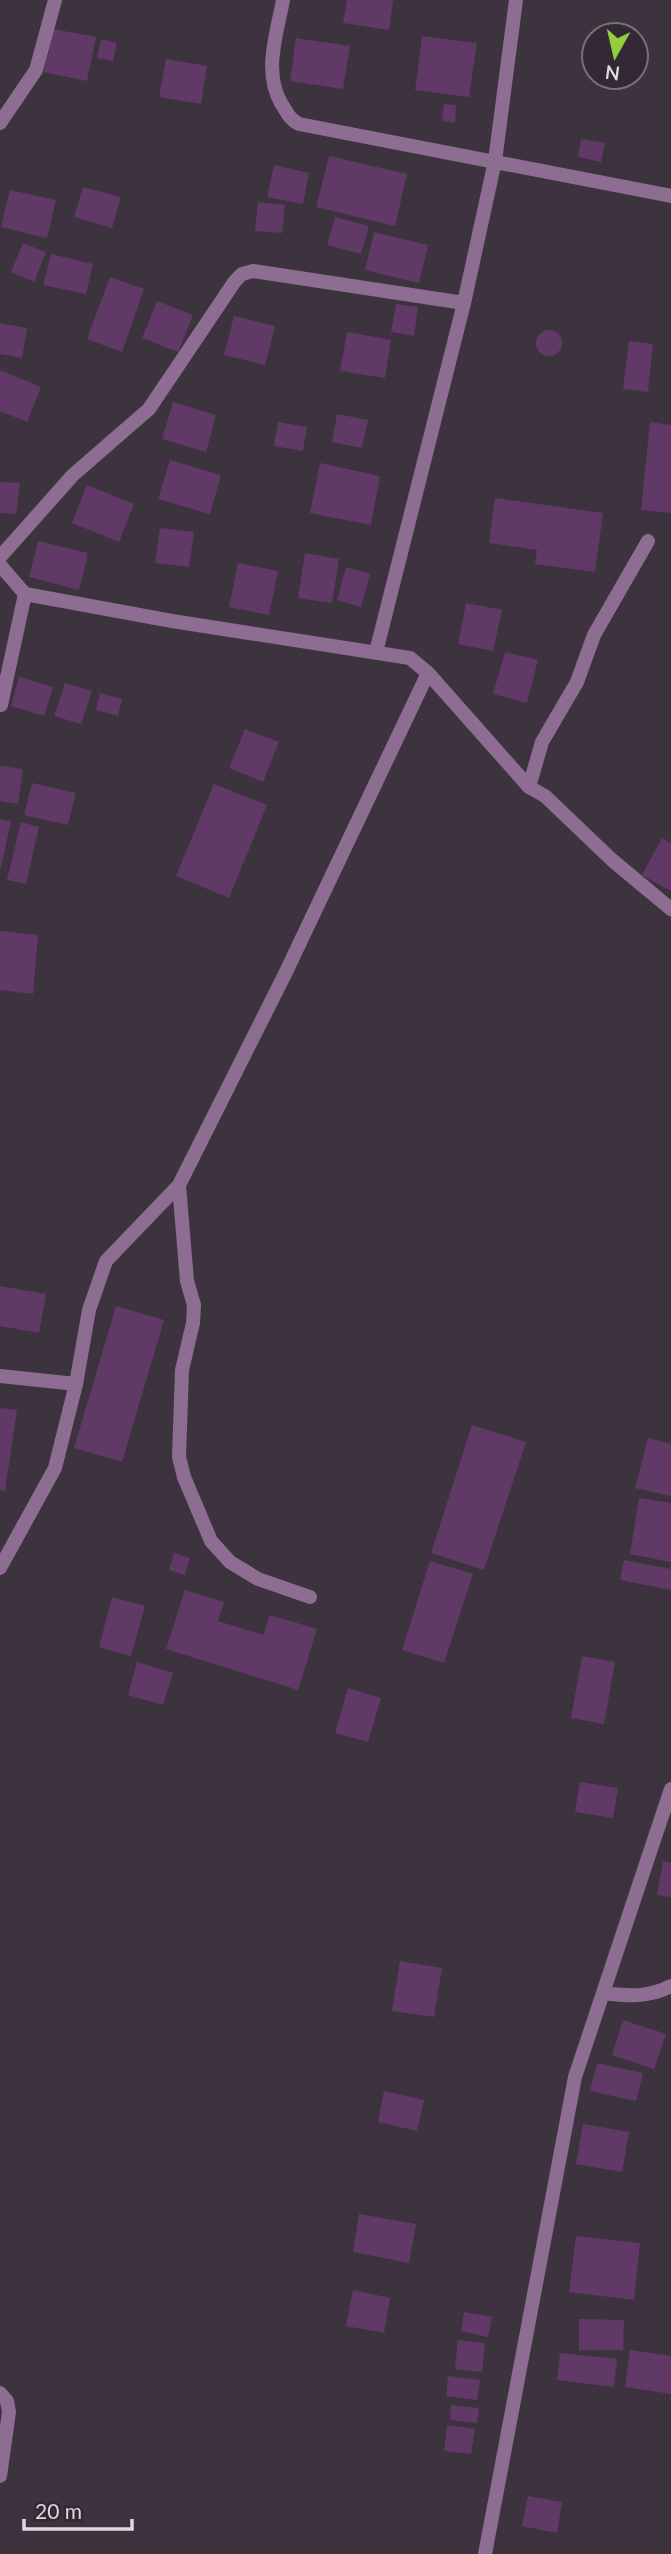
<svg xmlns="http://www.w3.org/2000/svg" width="671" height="2554" viewBox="0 0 671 2554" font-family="Lato,sans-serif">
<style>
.building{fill:#613967}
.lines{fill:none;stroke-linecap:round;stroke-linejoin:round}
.lane{stroke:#8e6d92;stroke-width:14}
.street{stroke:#8e6d92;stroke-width:14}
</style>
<rect width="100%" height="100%" fill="#3d333f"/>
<path class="building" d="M347,0H393L389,30L343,23Z
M53,29L96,37L87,81L44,72Z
M422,36L477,43L469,97L415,90Z
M296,38L350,46L343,89L290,81Z
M101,39L117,43L113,61L97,58Z
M166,59L207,66L201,104L159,97Z
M444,104L456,105L455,123L442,121Z
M581,139L605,143L601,162L578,157Z
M329,156L407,174L395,226L316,207Z
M274,165L309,173L303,204L267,197Z
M83,187L121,197L112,228L74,217Z
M10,190L56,200L47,238L1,227Z
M258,202L285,205L282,233L255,231Z
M335,217L369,226L361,254L327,245Z
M374,232L428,245L419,283L365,270Z
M23,243L46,252L34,282L11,272Z
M51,254L93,264L86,294L43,285Z
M110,277L144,289L122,352L87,339Z
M157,301L193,315L178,352L142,338Z
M396,304L418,307L414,336L391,332Z
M234,316L275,326L265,365L224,355Z
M0,323L27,328L22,358L0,354Z
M536 343a13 13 0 1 1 26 0a13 13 0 1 1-26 0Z
M347,332L391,340L385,378L340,371Z
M629,341L653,344L648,392L623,389Z
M0,370L41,387L27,422L0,411Z
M173,402L216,415L206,452L162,439Z
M337,414L368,420L362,448L332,442Z
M278,422L307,427L303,451L274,446Z
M650,422L671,425V513L641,510Z
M170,460L221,475L210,514L158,499Z
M320,463L380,476L371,525L310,513Z
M0,482L20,483L16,514L0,513Z
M87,485L134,504L119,542L72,523Z
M495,498L603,513L595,572L535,564L537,550L489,543Z
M160,528L194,532L189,567L155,563Z
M38,541L88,553L79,590L29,577Z
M305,553L339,559L332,603L298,598Z
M238,563L278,571L269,615L229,607Z
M346,567L370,574L361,607L337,600Z
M466,603L502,610L493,651L458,644Z
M505,652L538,660L527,703L493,694Z
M19,677L53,687L44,716L11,706Z
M65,683L92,691L81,724L54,716Z
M100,693L122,699L118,716L96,710Z
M245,729L279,742L263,782L229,768Z
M0,766L23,769L18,804L0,801Z
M32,783L76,793L68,825L24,815Z
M214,784L267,805L229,898L176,876Z
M0,819L11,821L1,868H0Z
M21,822L39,827L26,884L7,880Z
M662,838L671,843V891L642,875Z
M0,931L38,935L33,994L0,990Z
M0,1286L46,1294L39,1333L0,1326Z
M116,1306L164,1320L122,1462L74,1448Z
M0,1408L17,1410L5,1491L0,1490Z
M472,1425L526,1442L484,1570L431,1553Z
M648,1438L671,1444V1496L635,1488Z
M639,1498L671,1503V1562L630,1554Z
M174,1553L190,1558L185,1575L169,1570Z
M624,1560L671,1569V1590L620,1580Z
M430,1561L473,1574L444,1663L402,1650Z
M185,1590L224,1602L218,1621L263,1635L270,1615L317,1629L298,1690L166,1649Z
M112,1597L145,1606L131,1656L99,1647Z
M582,1656L615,1662L604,1724L571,1718Z
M137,1662L173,1673L163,1705L128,1695Z
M348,1688L381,1698L368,1742L335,1733Z
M580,1782L618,1788L613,1818L575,1812Z
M663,1861L671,1863V1897L657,1895Z
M400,1961L442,1968L434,2017L392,2011Z
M623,2020L666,2034L654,2069L612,2055Z
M597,2063L643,2073L636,2101L590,2091Z
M384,2091L424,2100L417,2131L378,2122Z
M583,2124L629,2132L622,2172L576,2164Z
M359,2214L416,2224L409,2263L353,2252Z
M576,2236L640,2243L634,2300L569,2292Z
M353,2290L390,2298L384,2333L346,2326Z
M464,2312L492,2317L488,2337L461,2331Z
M579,2319L624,2320L623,2350H579Z
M458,2340L485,2343L482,2372L455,2369Z
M630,2350L671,2356V2394L625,2387Z
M560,2353L617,2359L614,2387L557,2380Z
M448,2376L480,2380L477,2400L446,2396Z
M451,2405L479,2408L477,2423L450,2420Z
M447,2425L475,2429L471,2454L444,2451Z
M528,2496L562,2502L557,2533L522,2526Z"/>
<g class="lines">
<path class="lane" d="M0,1376L76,1384
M0,2393L7,2401L9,2412L0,2476"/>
<path class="street" d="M283,0C277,34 263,71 281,103C287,112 289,119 299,124L671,196
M0,123L36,70L55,0
M0,557L73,475L149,409L235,281L242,274L253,271L464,303
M0,565L25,594L172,621L410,658L428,673L529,787L545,796L612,860L671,909
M376,652L464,303L495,161L516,0
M1,705L25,594
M529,787L542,742L577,682L594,635L648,541
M179,1185L187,1281L194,1305L193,1323L182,1370L179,1457L184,1477L211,1541L230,1562L258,1579L310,1597
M0,1568L55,1468L76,1384L89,1310L106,1261L179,1185L285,974L428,673
M603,1993C627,1996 649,1998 671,1986
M485,2554L575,2077L671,1789"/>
</g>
<g transform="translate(615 56) rotate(188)"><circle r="33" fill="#332934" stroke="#786f78" stroke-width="2"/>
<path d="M0-5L12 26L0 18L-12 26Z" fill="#92cd3e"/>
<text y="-10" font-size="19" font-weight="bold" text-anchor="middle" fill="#dfd8df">N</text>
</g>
<path d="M24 2519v10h108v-10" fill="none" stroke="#dfd8df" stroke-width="3.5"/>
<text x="35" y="2519" font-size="21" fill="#dfd8df" stroke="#332934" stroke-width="5" paint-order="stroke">20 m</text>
</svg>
